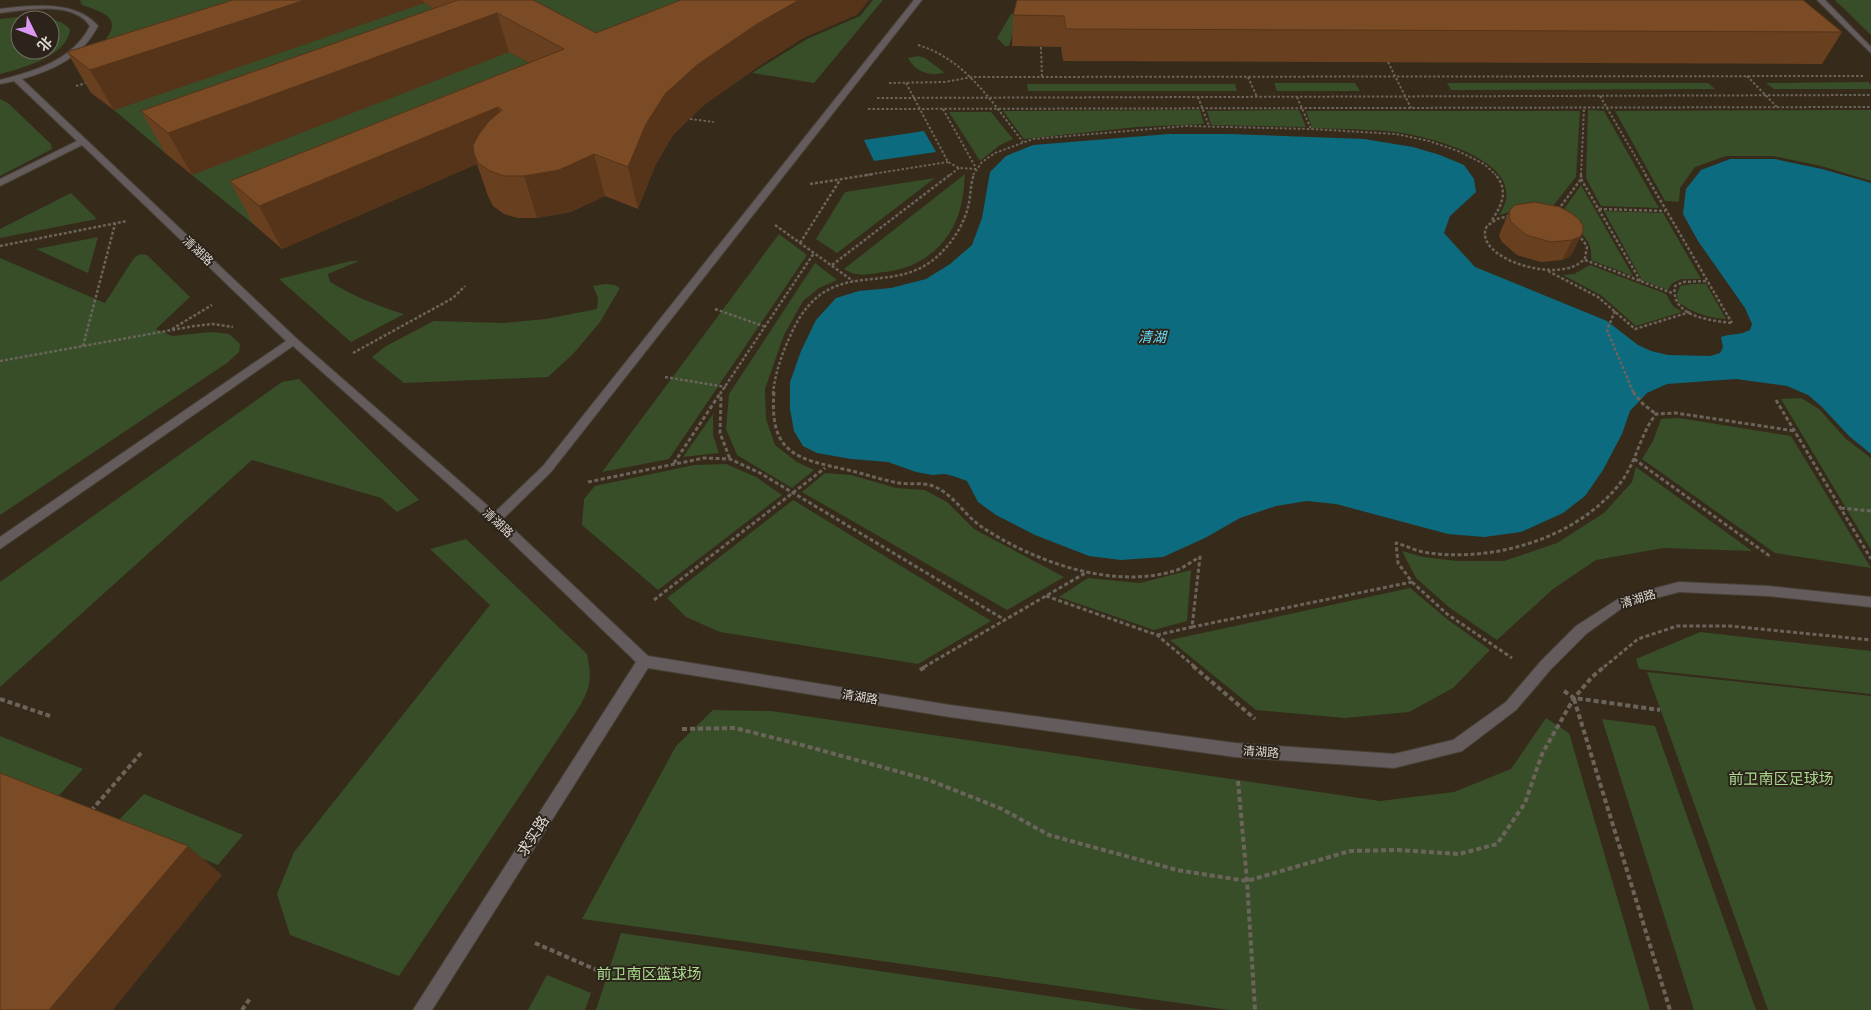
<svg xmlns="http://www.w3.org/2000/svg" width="1871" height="1010" viewBox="0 0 1871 1010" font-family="'PT Sans','Noto Sans SC',sans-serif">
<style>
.built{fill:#362a1a;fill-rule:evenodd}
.green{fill:#374e29;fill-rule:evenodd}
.water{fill:#0c6b7e}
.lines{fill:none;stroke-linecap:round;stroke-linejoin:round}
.minor-casing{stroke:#484137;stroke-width:2}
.path-far3{stroke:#6b645b;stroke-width:2;stroke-dasharray:2.5 2;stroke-linecap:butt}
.path-far2{stroke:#6b645b;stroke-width:2.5;stroke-dasharray:3 2;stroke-linecap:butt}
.path-far1{stroke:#6b645b;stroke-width:3;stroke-dasharray:4 2.5;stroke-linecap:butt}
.path{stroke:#6b645b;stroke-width:4;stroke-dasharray:5 3;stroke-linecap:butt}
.minor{fill:#635b5c;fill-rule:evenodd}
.wall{fill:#69401f}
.shaded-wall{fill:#553419}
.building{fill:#7a4b24;stroke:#553419}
.labels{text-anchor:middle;stroke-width:4;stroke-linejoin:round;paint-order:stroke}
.street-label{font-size:12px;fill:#ded8d2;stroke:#2c241a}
.water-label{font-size:14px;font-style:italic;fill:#67defb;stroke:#2c241a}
.near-park-label{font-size:15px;fill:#a9db8f;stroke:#2c241a}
.near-street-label{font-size:15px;fill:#ded8d2;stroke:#2c241a}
</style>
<rect width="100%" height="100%" fill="#2c241a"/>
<path class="built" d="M0,0H1871V1010H0ZM20,20H50V50H20Z"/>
<path class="green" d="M80,0H315L95,51C122,25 116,15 82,5Z
M473,0H782L605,73Z
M873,0H883L814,83L752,73L807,39L860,16Z
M1835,0H1871V35Z
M424,3L481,35L165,153L114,110Z
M1011,14H1019L1009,46H1005L997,38Z
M29,16C45,18 59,18 70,29C68,56 23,68 0,74V19ZM20,20H50V50H20Z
M509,52L575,89L253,224L192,175Z
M918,56L925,58L944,72L943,73C928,76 916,72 908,58Z
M1868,82L1871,85V89H1774L1766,83Z
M1274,83H1355L1360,91H1277Z
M1447,83H1708L1715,89L1451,90Z
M1027,84H1235L1237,91H1028Z
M0,99L8,103L51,144L52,149L0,176Z
M1200,110L1204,124L1137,127L1024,139L1003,111Z
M1299,110L1306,127L1211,125L1207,111Z
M1588,110L1604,111L1659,208L1601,206L1586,178Z
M1871,110V181L1821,166L1773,156H1726L1695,167L1680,188L1679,202L1665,201L1615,111Z
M1306,111H1580L1576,177L1545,216L1510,212L1499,215C1535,163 1432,137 1396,132C1369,129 1340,129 1312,128Z
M949,112H991L1013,139L1000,145L980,161Z
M965,174C964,184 964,195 961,205C953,242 923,268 885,272C868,274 859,278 844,269Z
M935,178L837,253L816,239L845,192Z
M1581,185L1633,276L1591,260C1594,236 1575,229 1557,219Z
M71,193L97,219L0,238V229Z
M1604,211L1663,213L1701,279H1681L1671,284L1668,290L1642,280Z
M779,234L807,255L669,459L602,472Z
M98,237L88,273L36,249Z
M140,254L147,255L190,297L156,329L172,336L211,332L229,334L240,344L239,352L227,363L0,515V258L105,303L134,258Z
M351,261H359L328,274L330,282C354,296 377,306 404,314L351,342L279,279Z
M815,263L837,280L819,288L803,301L784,335L765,389L766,419L775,445L797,462L814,470L792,488L737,455L726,429L729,394Z
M1590,265L1666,294L1673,306L1682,312L1636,326L1602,296L1563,275L1574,274Z
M605,284L615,285L620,288L600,322L574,353L548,377L404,383L372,357L386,346L434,321L503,323L546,319L597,309L598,298L593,286Z
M1691,284H1706L1726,319C1708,318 1693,313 1678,302L1677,294L1680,286Z
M299,379L419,500L397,512L381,498L252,460L0,687V582L282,382Z
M1801,398L1819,409L1846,439L1871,458V550L1781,399Z
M713,414V435L719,453L683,457Z
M1679,418L1791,436L1871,568L1775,553L1642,459L1653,441L1661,419Z
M726,464L756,477L782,495L658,590L582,525L584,499L595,486L694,465Z
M1636,467L1752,551L1663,548L1596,560L1553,589L1497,640L1450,608L1416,578L1402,551L1423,557L1457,561H1504L1557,543L1604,513L1632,482Z
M825,473L851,475L896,488L925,490L947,502L974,529L1064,577L1007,610L802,492Z
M793,500L991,621L918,664L720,632L686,617L667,598Z
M466,539L587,654C592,678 591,688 578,709L399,976L290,935L277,894L294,852L490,605L430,549Z
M1191,570L1187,621L1154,630L1059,597L1088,578L1140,583Z
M1410,588L1447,619L1490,650L1453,688L1409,712L1345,718L1256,710L1170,640Z
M1700,632L1871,651V694L1639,669L1636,659Z
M1647,672L1871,696V1010H1768Z
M713,710L771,711L1380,801L1454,792L1511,769L1546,718L1569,733L1650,1010H1229L582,919L676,746Z
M1602,719L1655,726L1756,1010H1694Z
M0,736L83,769L54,801L0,779Z
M144,794L243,835L218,865L116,823Z
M621,933L1144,1010H596Z
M547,975L591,993L585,1010H528Z"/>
<path class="water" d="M924,131L936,152L874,161L864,140Z
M1169,134H1228L1364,139L1413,147L1440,155L1464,165L1474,179L1476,192L1450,216L1444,233L1475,267L1607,321L1638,345L1651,351L1668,355L1710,356L1720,353L1723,347L1721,337C1732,333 1739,336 1750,330L1752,324L1745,308L1698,241L1683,214L1686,189L1701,170L1730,159H1775L1822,169L1871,183V454L1849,436L1821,406L1808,395L1787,386L1736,379L1667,384L1647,393L1630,411L1622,434L1603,470L1585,496L1563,513L1521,532L1484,537L1448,534L1336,504L1307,501L1276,506L1240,518L1205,538L1163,557L1121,560L1089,556L1035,535L996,515L978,502L967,481L956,477L945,474L932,475L916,472L888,462L851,459L817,453L803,446L794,431L790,409V382L801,351L816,320L836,298L859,291L891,288L926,279L950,264L972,245L982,218L990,172L1006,156L1033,145Z"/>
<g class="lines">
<g class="minor-casing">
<path id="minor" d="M914,0H922L551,472L503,519L648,656L950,705L1235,743L1394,754L1453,740L1506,702L1541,661L1576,626L1621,597L1679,582L1768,586L1871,597V607L1768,596L1679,592L1625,606L1586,634L1551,669L1516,710L1462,751L1394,768L1235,757L950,717L648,668L432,1010H413L636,662L491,522L293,346L0,549V537L286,341L82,145L0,186V179L77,141L14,81L0,84V80C35,71 73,60 90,26C73,0 26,10 0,13V9C32,5 76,0 98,26C82,57 54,70 22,79L297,339L495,512L543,466Z
M1817,0H1825L1871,47V53Z"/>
</g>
<path class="path-far3" d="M918,45C966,59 994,105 1023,142
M1041,47L1042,77
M1388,62L1411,108
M1747,76L1777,107
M1248,77L1257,97
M889,83L945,82L972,77L1865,76
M906,83L948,162L959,168L976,169
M76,86L89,82
M1600,96L1646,175
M1198,97L1209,126
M1297,97L1311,129
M877,98L1871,95
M868,109L1871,107
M943,109L976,168
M690,119L714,122
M866,175L948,162
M950,175L959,168
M973,175L982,162L995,153L1033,139L1186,126L1311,129L1396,134L1429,141L1458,151L1484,164L1496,175
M1581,175L1584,108"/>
<path class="path-far2" d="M1645,174L1732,323
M1581,179L1641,282
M810,184L874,174
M1599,209L1665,211
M1558,210L1581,179V174
M1517,214C1543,217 1574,222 1587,247L1585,258C1563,287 1470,258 1487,226L1497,219Z
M1492,220C1502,205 1509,190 1495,174
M775,225L853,281
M800,243L840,180
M0,246L127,221
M1585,260L1672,293
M832,265L951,174
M1548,271L1598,297L1635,329L1690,312
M1706,281L1683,282L1675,286C1670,316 1708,320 1731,323
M715,309L766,327
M1615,311L1607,330L1634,394
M172,329L212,305
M83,346L115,224
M353,353L453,298L465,286
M0,361L194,326L213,324L233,327
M665,377L726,387
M720,394L814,253
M773,394C775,372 783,351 792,332C830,250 892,302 941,253C953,241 964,224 968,207C971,196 970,185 974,174"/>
<path class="path-far1" d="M774,392C769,454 797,459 848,470C865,474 882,480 899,483C910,485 923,482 933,486C953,494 963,513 979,525C1031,561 1114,591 1177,570C1185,567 1192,561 1200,557L1192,627L1412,582L1398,563L1396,543C1407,546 1418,552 1429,553C1497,562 1579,537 1621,482C1637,461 1640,434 1656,414L1676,413L1795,431
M1633,392L1643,404L1656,414
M721,397L720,433L730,459
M1776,400L1871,559
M1634,459L1771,557
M674,463L721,392
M588,482L704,458L730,459L760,473L1005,620
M1841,508L1871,511
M1412,582L1447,614L1512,658
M1046,596L1157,635L1195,667
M654,600L825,468
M1157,635L1192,627
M924,667L1087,572
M1604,667L1638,639L1677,626H1730L1871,640"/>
<path class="path" d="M1193,666L1255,719
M920,670L927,666
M1564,691L1574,698L1660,710
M0,699L50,716
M1574,699L1670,1010
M682,729L735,728L802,745L929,780L1002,809L1049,835L1177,870L1247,881L1350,851L1398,850L1459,854L1497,844L1525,803L1542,754L1574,698L1592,677L1605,666
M1238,781L1247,881L1255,1010
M91,811L141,753
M535,943L608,975
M242,1010L251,997"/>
<use href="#minor" class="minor"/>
</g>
<path class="wall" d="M233,0H533L596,33L858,14L803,38L762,64L704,105L673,135L655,166L638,209L605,196L571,212L537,218H518L504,214L493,206L488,196L477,164L282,249L253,224L230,181L529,63L509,52L192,175L165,153L141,111L434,9L424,3L114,110L91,93L67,52Z
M1013,15L1842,32L1822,64L1063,61L1061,47L1012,46Z
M1510,210L1571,213L1573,252L1569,257L1562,260L1541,262L1517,255L1502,242L1499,236L1501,230Z"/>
<path class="shaded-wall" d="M305,0H423L424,3L114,110L90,70Z
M799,0H869L858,14L803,38L762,64L704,105L673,135L655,166L638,209L628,167L646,124L665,94L697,65L757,24Z
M497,13L509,52L192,175L168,133Z
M498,107L511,149L474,154L477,164L282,249L259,206Z
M594,154L605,196L571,212L537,218L524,176Z
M1583,232L1573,252L1569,257L1562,260L1572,240Z
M188,846L222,875L113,1010H49Z"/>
<path class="building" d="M233,0H305L90,70L67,52Z
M458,0H533L596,33L681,0H799L757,24L697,65L665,94L646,124L628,167L594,154L559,170L524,176H504L490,171L478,163L474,154L473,145L479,134L489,121L502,110L498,107L259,206L230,181L564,49L497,13L168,133L141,111Z
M1017,0H1803L1842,32L1066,29L1064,16L1013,15Z
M1535,202L1560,207L1571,213L1579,219L1583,226V232L1580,237L1572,240L1551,242L1526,235L1511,222L1509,216L1510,210L1515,205Z
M0,773L188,846L49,1010H0Z"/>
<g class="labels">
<g class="street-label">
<text transform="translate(198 251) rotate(43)" y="4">清湖路</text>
<text transform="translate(498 523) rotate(43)" y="4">清湖路</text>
<text transform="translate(1638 599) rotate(-17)" y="4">清湖路</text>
<text transform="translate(860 697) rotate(9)" y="4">清湖路</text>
<text transform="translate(1261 752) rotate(4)" y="4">清湖路</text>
</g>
<g class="water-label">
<text x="1152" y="342">清湖</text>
</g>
<g class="near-park-label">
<text x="1781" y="784">前卫南区足球场</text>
<text x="649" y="979">前卫南区篮球场</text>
</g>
<g class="near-street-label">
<text transform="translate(533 836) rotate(-57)" y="5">求实路</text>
</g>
</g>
<g transform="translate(35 35) rotate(132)"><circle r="24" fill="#2c241a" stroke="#736c64"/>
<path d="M0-4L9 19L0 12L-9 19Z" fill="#db99f5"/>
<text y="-8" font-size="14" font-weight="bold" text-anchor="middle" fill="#ded8d2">北</text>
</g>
</svg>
